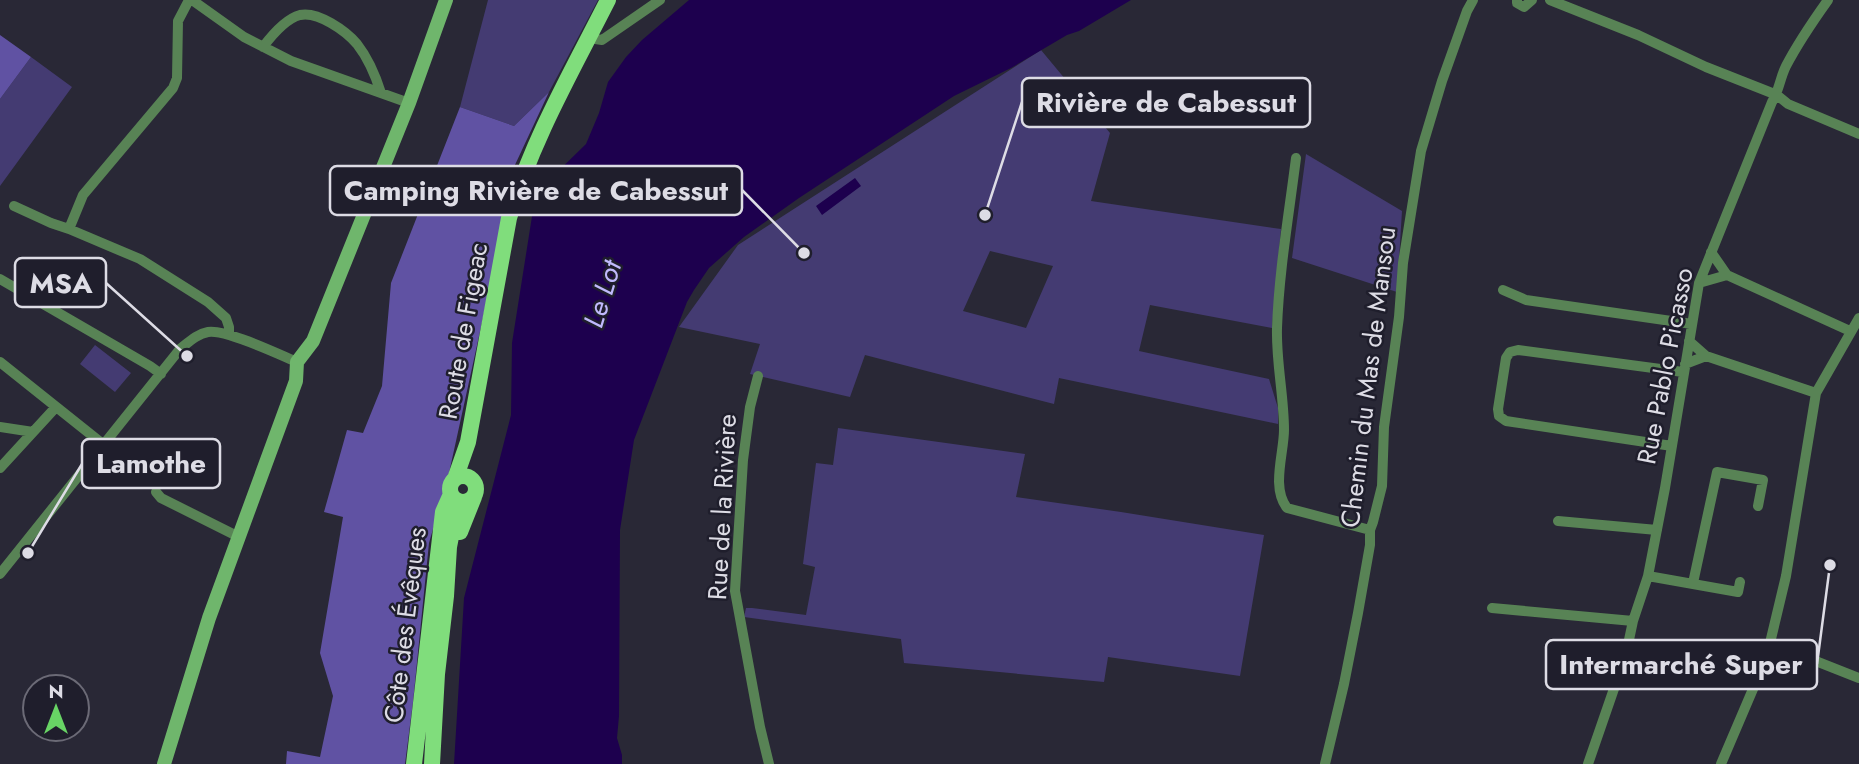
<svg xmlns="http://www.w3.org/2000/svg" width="1859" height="764" viewBox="0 0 1859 764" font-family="Jost,sans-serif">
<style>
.green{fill:#443b72;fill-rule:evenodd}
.forest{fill:#6052a3}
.water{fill:#1d004e}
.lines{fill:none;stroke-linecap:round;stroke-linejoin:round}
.street{stroke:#588355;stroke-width:10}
.secondary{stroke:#6fb66c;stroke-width:14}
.primary{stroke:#80dd7c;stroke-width:16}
.labels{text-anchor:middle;stroke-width:5;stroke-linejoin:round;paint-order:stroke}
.street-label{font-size:26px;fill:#dddce5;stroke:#1f1e2c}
.water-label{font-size:28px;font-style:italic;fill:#c0b9fc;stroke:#1f1e2c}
.leader{fill:none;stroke:#dddce5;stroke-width:2.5}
.callout-dot{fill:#dddce5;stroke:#1f1e2c;stroke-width:2.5}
.callout{fill:#1f1e2c;stroke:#dddce5;stroke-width:2.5}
.callout-label{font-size:28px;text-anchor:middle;font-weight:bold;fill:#dddce5}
</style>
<rect width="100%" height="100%" fill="#292836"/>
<path class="green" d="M488,0H598L549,92L514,126L460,107Z
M1041,50L1110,133L1091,201L1281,229L1272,328L1150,305L1139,351L1269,379L1278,408V424L1059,378L1054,404L865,355L850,397L750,374L760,344L679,327L738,245ZM990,251L1053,266L1026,328L963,311Z
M31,57L72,87L0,186V99Z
M1306,154L1402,211L1397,292L1292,258Z
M95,345L131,373L115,392L80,364Z
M838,428L1025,454L1016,497L1121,512L1264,535L1240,676L1108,657L1104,682L904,663L901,639L744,617L746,608H752L806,615L815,567L803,564L816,463L833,465Z"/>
<path class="forest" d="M0,35L31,57L0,99Z
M549,92L514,167L481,327L449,473L429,543L413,702L405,764H286L287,751L320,757L333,696L320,653L343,517L324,512L347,430L363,433L382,386L391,283L460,107L514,126Z"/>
<path class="water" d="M689,0H1131L1079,31L1067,35L1011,68L954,96L799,198L744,237L709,268L694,290L687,302L634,440L620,530L619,716L617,738L622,755V764H454L464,598L511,415L512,343L533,210L545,184L586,144L599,113L608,82L626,57L642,40Z
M855,178L861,186L822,215L816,206Z"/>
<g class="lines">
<path class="street" d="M192,0L244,37L291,61L409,103
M1517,0V3L1524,7L1532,0
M1550,0L1638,35L1706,67L1777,95L1788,104L1859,134
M589,38L602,40L660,0
M263,47C272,35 285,19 300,15C318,11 346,31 357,44C368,58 376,77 381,93
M1296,158C1289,214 1279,271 1277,328C1276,362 1284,396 1284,430C1284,453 1271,488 1287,508L1370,530
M14,206L51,223L69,229L140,259L208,302L226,318L229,327V334
M69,229L83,195L173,88L177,78L178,21L189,0
M1727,275L1850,331
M0,279L150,366L161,374
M1699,283L1727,275L1711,252
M1503,290L1526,300L1692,324
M1706,356L1816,393
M0,362L104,445
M1685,364L1706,356L1689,341
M758,376L750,407L743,460L735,591L760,727L769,764
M0,427L33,432
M1672,446L1506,421L1499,416L1498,409L1506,358L1510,352L1518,350L1683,372
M0,468L56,407
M156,492L161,498L239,537
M1558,521L1657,530
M0,574L180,349C189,342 197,334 208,332C226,329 278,354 297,362
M1648,576L1738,592L1740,582
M1693,583L1717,472L1763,480L1758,506
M1492,608L1633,621
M1770,643L1859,678
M1626,654L1756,682
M1325,764L1344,684L1358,613L1370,545V530L1373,522L1382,486L1384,427L1399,317L1403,263L1421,151L1442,81L1467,11L1473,0
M1588,764L1626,654L1633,621L1648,576L1665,488L1699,283L1772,102C1779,91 1780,78 1786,66C1798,43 1813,21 1828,0
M1721,764L1756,682L1770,643L1786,576L1816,393L1859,318"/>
<path class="secondary" d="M164,764L209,618L296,381L297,362L313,341L409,103L446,0"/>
<path class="primary" d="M450 489a13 13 0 1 1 26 0a13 13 0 1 1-26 0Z
M455,479L468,442L509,218C531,142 572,71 608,0
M460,532L474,497
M414,764L443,512L451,494
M432,764L437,674L446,596L449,547L458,501"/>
</g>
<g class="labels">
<g class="street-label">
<text transform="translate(463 331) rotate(-80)" y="9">Route de Figeac</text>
<text transform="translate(1665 366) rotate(-79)" y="9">Rue Pablo Picasso</text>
<text transform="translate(1368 377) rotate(-83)" y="9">Chemin du Mas de Mansou</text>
<text transform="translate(722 507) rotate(-87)" y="9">Rue de la Rivière</text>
<text transform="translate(405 625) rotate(-83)" y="9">Côte des Évêques</text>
</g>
<g class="water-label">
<text transform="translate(602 294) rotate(-73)" y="10">Le Lot</text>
</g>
</g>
<path class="leader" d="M985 215L1022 102M804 253L742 190M187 356L106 283M28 553L82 464M1830 565L1817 664"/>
<g class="callout-dot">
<circle cx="985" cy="215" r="7"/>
<circle cx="804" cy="253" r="7"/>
<circle cx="187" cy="356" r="7"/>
<circle cx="28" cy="553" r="7"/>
<circle cx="1830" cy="565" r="7"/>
</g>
<g class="callout">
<rect x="1022" y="78" width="288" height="49" rx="7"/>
<rect x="330" y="166" width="412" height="49" rx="7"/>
<rect x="15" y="258" width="91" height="49" rx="7"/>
<rect x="82" y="439" width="138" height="49" rx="7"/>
<rect x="1546" y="640" width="271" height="49" rx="7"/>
</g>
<g class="callout-label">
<text x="1166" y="112">Rivière de Cabessut</text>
<text x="536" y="200">Camping Rivière de Cabessut</text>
<text x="61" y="293">MSA</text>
<text x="151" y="473">Lamothe</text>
<text x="1681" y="674">Intermarché Super</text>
</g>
<g transform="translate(56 708)"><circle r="33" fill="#1f1e2c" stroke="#6b6a76" stroke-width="2"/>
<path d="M0-5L12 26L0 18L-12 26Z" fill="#68d465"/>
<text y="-10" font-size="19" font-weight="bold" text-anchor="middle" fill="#dddce5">N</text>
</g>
</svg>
